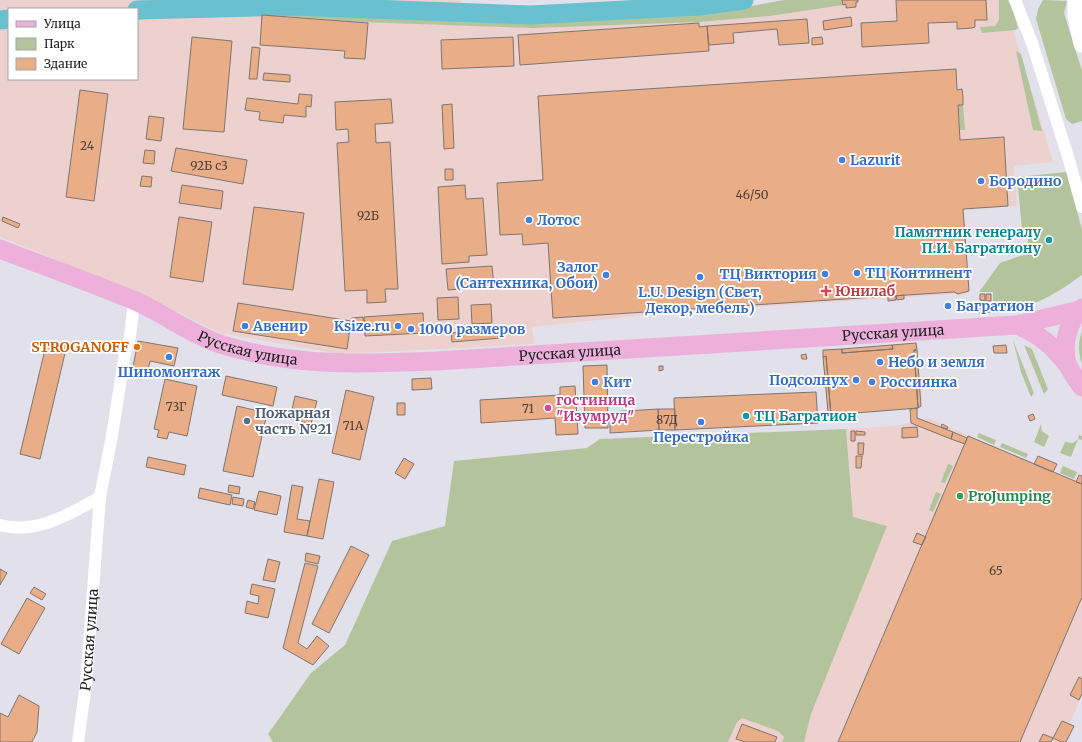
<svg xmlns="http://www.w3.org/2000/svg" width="1082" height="742" viewBox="0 0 1082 742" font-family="Merriweather,serif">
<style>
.industrial{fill:#ecd1cf;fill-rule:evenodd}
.green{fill:#b3c49c}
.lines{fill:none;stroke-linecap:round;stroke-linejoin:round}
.river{stroke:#69c1cf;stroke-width:19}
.building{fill:#e9ae87;stroke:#7e7570}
.minor{stroke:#fff;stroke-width:12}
.secondary{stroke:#fff;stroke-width:17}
.primary{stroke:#ecb0da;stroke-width:19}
.shop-dot{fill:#3f7fe0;stroke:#fff;stroke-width:1.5}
.culture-dot{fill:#0f9aa8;stroke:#fff;stroke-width:1.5}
.health-dot{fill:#e0444e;stroke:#fff;stroke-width:1.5}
.food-dot{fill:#e8710a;stroke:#fff;stroke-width:1.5}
.hotel-dot{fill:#d1479c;stroke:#fff;stroke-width:1.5}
.service-dot{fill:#5c6f8a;stroke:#fff;stroke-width:1.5}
.leisure-dot{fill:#2e9e5b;stroke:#fff;stroke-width:1.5}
.labels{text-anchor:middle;stroke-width:3.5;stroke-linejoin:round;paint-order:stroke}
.number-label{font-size:12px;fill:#50413a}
.shop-label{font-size:14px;font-weight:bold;fill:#366cbe;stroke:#fff;text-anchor:start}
.culture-label{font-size:14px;font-weight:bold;fill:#0d838f;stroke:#fff;text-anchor:end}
.health-label{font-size:14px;font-weight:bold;fill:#be3a42;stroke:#fff;text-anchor:start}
.street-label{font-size:14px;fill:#1d1d21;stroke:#fff}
.food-label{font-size:14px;font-weight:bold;fill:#c56008;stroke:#fff;text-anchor:end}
.hotel-label{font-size:14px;font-weight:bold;fill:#b23c85;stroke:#fff;text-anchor:start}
.service-label{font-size:14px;font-weight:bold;fill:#4e5e75;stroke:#fff;text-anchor:start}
.leisure-label{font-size:14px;font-weight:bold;fill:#27864d;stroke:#fff;text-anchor:start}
</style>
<rect width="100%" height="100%" fill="#e2e1eb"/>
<path class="industrial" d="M0,0H461L457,25L533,28L700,22L770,16L842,5V0H1004L1053,162L1014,166L1017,206L964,210L969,293L663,313L532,327L534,344L341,354L220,333L146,296L0,237ZM9,9H137V79H9Z
M928,418L1082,484V695L1062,742H712L887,526L853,517L846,429L897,426Z"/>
<path class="green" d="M784,0H842L843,5L770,16L700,22L533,28L361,22L248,13L251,9L529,21L701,12L746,7Z
M999,0H1008L1013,11L1018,28L1016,30L982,33L980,27L995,26L999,20Z
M1043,0L1067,1L1064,13L1082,71V121L1072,124L1066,119L1036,19L1038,9Z
M1016,51L1021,54L1042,131L1033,130Z
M958,105H963L965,130H960Z
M1067,172L1082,230V275C1057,294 1025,312 993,313V292H979L1000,263L1029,253L1027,230L1022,229L1017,177Z
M1082,331V364C1078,352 1078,343 1082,331Z
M1013,340L1034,393L1031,397L1021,372Z
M1024,345L1032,349L1048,389L1044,394Z
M1041,424L1042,431L1049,436L1044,447L1034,442Z
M846,429L853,517L887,526L811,714L804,742H782L784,737L778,731L742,718L737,722L728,742H273L268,734L311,673L345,645L392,541L445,526L454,461L587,448L600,439Z
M979,433L996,440L994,445L977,437Z
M1079,435L1082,436V440L1078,439L1071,457L1060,453L1065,442L1073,443L1078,439Z
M1002,443L1028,454L1026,458L1000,447Z
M948,464L953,466L945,483L941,482Z
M1063,466L1077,472L1074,479L1060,473Z
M936,492L941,494L933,512L929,510Z"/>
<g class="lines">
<path class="river" d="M137,10L291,6L531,15L699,6L744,0
M0,20L9,19"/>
</g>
<path class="building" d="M842,0H858V2H856V7L846,8V4L843,5Z
M896,0H986L987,20H975V27L972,28L957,29V22L928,23L929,43L862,47L861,23L897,21Z
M262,15L368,23L365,59L344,58L345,51L260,45Z
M851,17L852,26L824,30L823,21Z
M807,19L809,43L779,45L777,29L733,33L734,43L709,45L707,26Z
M699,23V27L707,26L709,51L520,65L518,35Z
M192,37L232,41L224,132L183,129Z
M513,37L514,66L442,69L441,40Z
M822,37L823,44L812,45V38Z
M252,47L260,48L257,79H249Z
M956,69L957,90L962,89L963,97V105H958L960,140L1004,137L1008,206L963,209L969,291L958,294L954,292L938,293L553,318L548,243L523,245L522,234L500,235L497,183L543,180L538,96Z
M264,73L290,75V82L263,80Z
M80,90L108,94L94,201L66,197Z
M299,94L312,95L311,107L306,106V117L284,115L283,123L259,120L260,112L245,110L247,98L298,104Z
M391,99L393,123L375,124L376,143L390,142L398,289H385L386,302L367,303V290L345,291L337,143L349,142L348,129L336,130L335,102Z
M452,104L454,148L444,149L442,105Z
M149,116L164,118L161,141L146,139Z
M176,148L247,160L243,184L171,171Z
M145,150L155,151L154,164L143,163Z
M445,169H453V180H445Z
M142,176L152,177L151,187L140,186Z
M182,185L223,191L221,209L179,203Z
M465,185L466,199L483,198L487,255L469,256V262L442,264L438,187Z
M254,207L304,213L293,290L243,284Z
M3,217L20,224L18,228L2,221Z
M179,217L212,222L203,282L170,277Z
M492,266L494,286L448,290L446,269Z
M980,294H985V301L980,300Z
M986,294H991V301H986Z
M904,295V299L897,300L896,296Z
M888,296H896V300L888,301Z
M458,297L459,319L438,320L437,298Z
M238,303L351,321L347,349L233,331Z
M491,304L492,323L472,324L471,305Z
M990,306V312L979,313V307Z
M423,313L424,333L365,336L364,317Z
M363,317L364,326L352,327V318Z
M501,330V338L452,342L451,333Z
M47,341L67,345L40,459L20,454Z
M138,341L178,348L174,366L150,361L148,370L133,367Z
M916,343L917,350H914L918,408L831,415L826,356L823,357V350L842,349V353L893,349L892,345Z
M892,345L893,349L842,353V349Z
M1006,345L1007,353H994L993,346Z
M914,350H917L921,406L918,408Z
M806,354L807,359H802L801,355Z
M826,356L831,415L828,412L823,357Z
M607,365L608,428H585L583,366Z
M659,366H663V370L659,371Z
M226,376L277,387L273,406L222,395Z
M431,378L432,389L412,390V379Z
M165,379L197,386L187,436L169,432L167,439L157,437L159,430L154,429Z
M575,386L578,434L556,435L555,418L481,423L480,400L560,395V387Z
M346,390L374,397L360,460L332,453Z
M816,392L818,423L675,430L674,398Z
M295,396L317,401L311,424L290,419Z
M397,403H405V415H397Z
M237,406L267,413L253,477L223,471Z
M917,408V418L953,432L951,439L911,423L910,409Z
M658,409L659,430L610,433V412Z
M658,409H675V430H659Z
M1033,414L1035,419L1030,421L1028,416Z
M942,424L948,427L947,429L941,427Z
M917,427L918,437L902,438V428Z
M851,431H855V441H851Z
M856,431L865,432V435H856Z
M953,432L967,438L965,444L951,439Z
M968,436L1082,484V597L1020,742H838Z
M858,443H864L863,455L858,454Z
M856,456H862L861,468H856Z
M1038,456L1057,464L1053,472L1034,464Z
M148,457L186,465L184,475L146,467Z
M404,458L414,464L405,479L395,473Z
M1079,475L1082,476V484L1076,482Z
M319,479L334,482L323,539L307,536Z
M229,485L240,487L239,494L228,492Z
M292,485L303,487L297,519L310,521L307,536L284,532Z
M200,488L232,495L230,505L198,498Z
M259,491L281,496L277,515L254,510Z
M233,497L244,499L243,506L232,504Z
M248,500L255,502L253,509L246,507Z
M917,533L926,537L922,545L913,542Z
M351,546L369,555L329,633L312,624Z
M306,553L320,556L318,564L305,561Z
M268,559L280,562L275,582L263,580Z
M305,563L318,566L298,643L307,649L317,636L329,646L313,665L283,648Z
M0,569L7,573L0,585Z
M252,584L275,589L268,618L245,613L247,601L258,604L259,596L250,594Z
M34,587L46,594L42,600L30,593Z
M27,598L45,608L19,654L1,644Z
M1079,677L1082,679V693L1079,700L1070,695Z
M19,695L39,706L37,732L32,742H0V713L8,717Z
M1062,721L1074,726L1066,742H1061L1053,738Z
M742,724L777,737L775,742H745L736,739Z
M1043,734L1053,738L1051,742H1039Z"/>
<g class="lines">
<g class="minor">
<path d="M1015,0L1032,43L1069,160L1082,207"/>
<path d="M0,525C36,535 70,514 100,497"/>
<path id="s1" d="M78,742L86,684L100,497L112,436L125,353L130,337L134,301"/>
</g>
<path class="secondary" d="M1076,0V16L1082,44"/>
<g class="primary">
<path id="s2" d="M0,249C44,266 90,282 133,300C164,313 191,335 223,345C296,367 362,364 437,361L1017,325L1080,310"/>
<path d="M1082,308C1068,321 1062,344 1067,363C1070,371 1077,380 1082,387"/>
<path d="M1017,325C1040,335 1051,344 1067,364"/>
</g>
</g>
<g class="shop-dot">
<circle cx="842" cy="160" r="4"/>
<circle cx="981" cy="181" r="4"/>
<circle cx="529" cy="220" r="4"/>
<circle cx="857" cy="273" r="4"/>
<circle cx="825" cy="274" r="4"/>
<circle cx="606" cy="275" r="4"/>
<circle cx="700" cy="277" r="4"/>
<circle cx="948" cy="306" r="4"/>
<circle cx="245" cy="326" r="4"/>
<circle cx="398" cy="326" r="4"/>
<circle cx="411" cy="329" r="4"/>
<circle cx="169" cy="357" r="4"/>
<circle cx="880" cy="362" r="4"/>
<circle cx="856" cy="380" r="4"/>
<circle cx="595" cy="382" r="4"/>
<circle cx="872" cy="382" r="4"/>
<circle cx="701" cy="422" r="4"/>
</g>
<g class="culture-dot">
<circle cx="1049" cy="240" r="4"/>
<circle cx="746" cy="416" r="4"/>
</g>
<path class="health-dot" d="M824 285h4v4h4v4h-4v4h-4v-4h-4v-4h4z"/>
<circle class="food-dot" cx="137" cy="347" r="4"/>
<circle class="hotel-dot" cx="548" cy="408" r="4"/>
<circle class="service-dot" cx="247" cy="421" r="4"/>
<circle class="leisure-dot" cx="960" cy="496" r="4"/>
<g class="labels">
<g class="number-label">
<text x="87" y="150">24</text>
<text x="209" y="170">92Б с3</text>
<text x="752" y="199">46/50</text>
<text x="368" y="220">92Б</text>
<text x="176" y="411">73Г</text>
<text x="528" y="413">71</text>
<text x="667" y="424">87Д</text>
<text x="353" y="430">71А</text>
<text x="996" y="575">65</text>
</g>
<g class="shop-label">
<text x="850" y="165">Lazurit</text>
<text x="989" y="186">Бородино</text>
<text x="537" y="225">Лотос</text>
<text x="598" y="272" text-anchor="end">Залог<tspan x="598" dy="16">(Сантехника, Обои)</tspan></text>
<text x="865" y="278">ТЦ Континент</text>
<text x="817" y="279" text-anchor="end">ТЦ Виктория</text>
<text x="700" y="297" text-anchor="middle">L.U. Design (Свет,<tspan x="700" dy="16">Декор, мебель)</tspan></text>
<text x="956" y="311">Багратион</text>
<text x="253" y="331">Авенир</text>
<text x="390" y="331" text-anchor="end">Ksize.ru</text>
<text x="419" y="334">1000 размеров</text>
<text x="888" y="367">Небо и земля</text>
<text x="169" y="377" text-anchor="middle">Шиномонтаж</text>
<text x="848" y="385" text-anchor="end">Подсолнух</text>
<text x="603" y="387">Кит</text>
<text x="880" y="387">Россиянка</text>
<text x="701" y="442" text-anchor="middle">Перестройка</text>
</g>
<g class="culture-label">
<text x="1041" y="237">Памятник генералу<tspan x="1041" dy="16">П.И. Багратиону</tspan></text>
<text x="754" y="421" text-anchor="start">ТЦ Багратион</text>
</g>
<g class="health-label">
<text x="835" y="296">Юнилаб</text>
</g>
<g class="street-label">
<text dy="5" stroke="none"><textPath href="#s2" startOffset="916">Русская улица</textPath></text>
<text dy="5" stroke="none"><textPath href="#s2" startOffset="268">Русская улица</textPath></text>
<text dy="5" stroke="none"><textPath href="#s2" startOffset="592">Русская улица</textPath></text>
<text dy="5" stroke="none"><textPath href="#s1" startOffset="103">Русская улица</textPath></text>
</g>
<g class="food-label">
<text x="129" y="352">STROGANOFF</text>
</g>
<g class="hotel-label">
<text x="556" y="405">гостиница<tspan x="556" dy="16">"Изумруд"</tspan></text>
</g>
<g class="service-label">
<text x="255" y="418">Пожарная<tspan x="255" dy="16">часть №21</tspan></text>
</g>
<g class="leisure-label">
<text x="968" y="501">ProJumping</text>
</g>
</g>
<rect x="8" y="8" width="130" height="72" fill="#ffffff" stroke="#a5a5a6"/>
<rect x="16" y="21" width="20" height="6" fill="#ecb0da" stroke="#a5a5a6"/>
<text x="44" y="28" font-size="12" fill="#1d1d21">Улица</text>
<rect x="16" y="38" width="20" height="12" fill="#b3c49c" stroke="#a5a5a6"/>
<text x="44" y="48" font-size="12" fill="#1d1d21">Парк</text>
<rect x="16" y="58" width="20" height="12" fill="#e9ae87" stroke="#a5a5a6"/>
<text x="44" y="68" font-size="12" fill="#1d1d21">Здание</text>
</svg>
